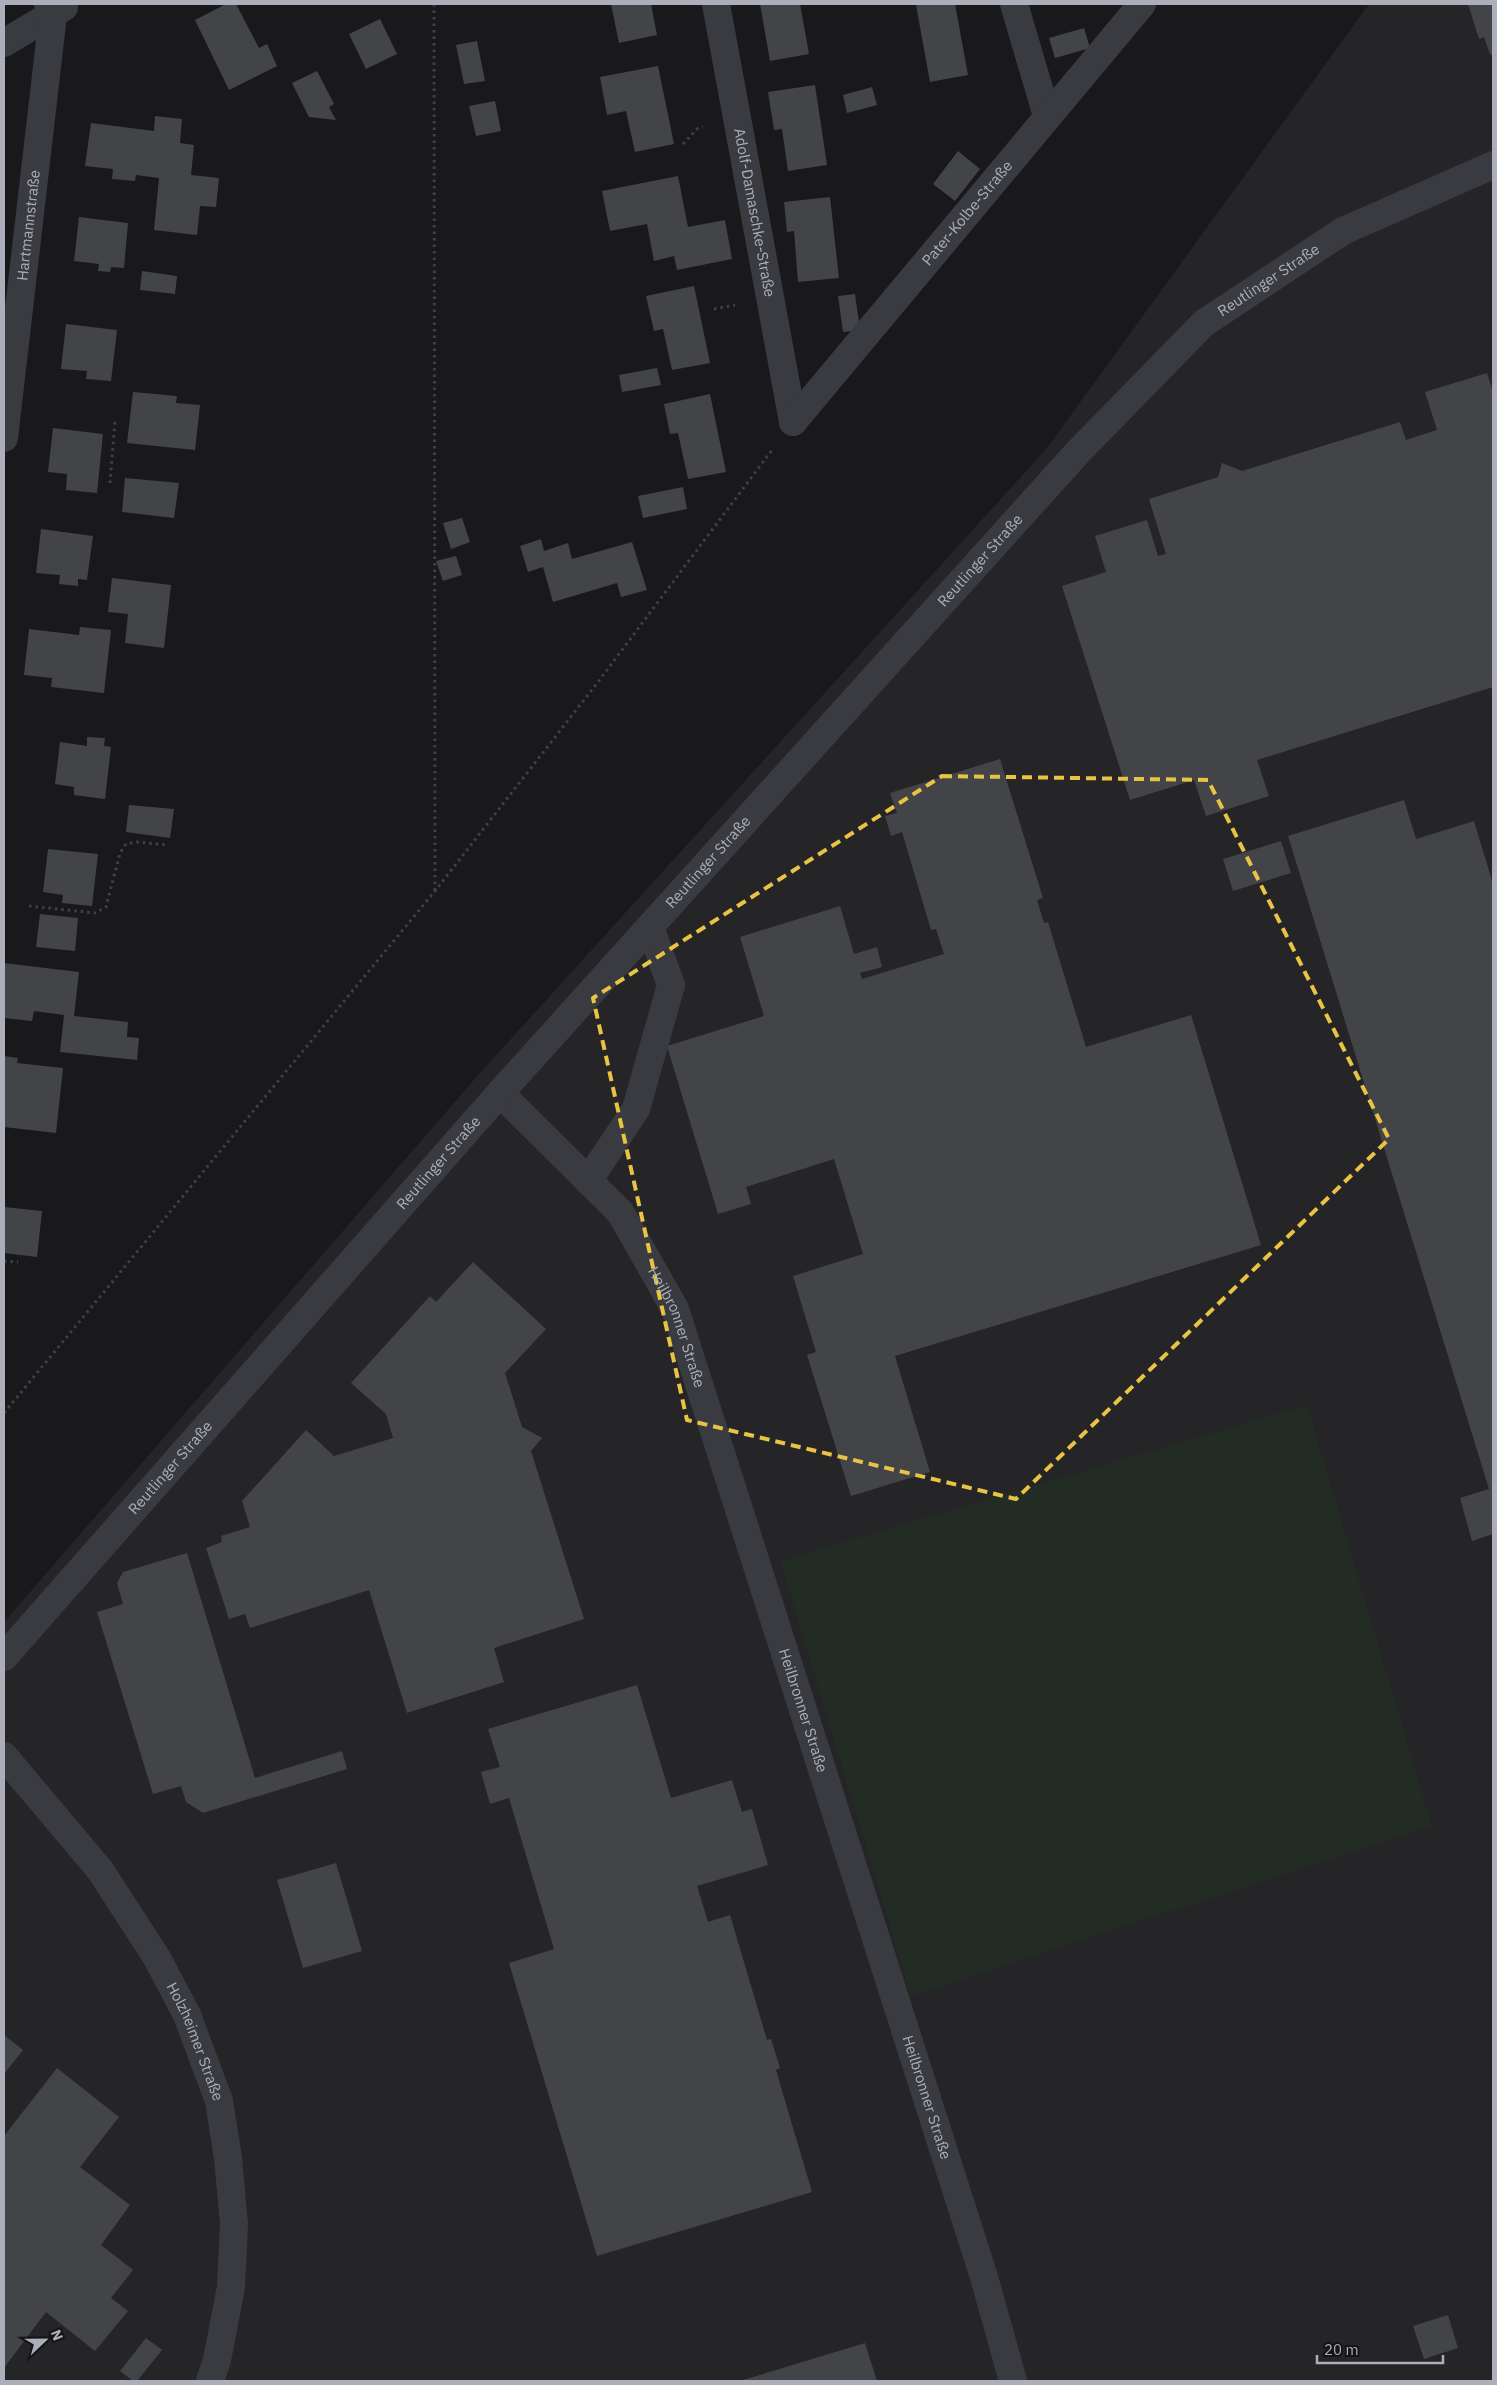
<svg xmlns="http://www.w3.org/2000/svg" width="1497" height="2385" viewBox="0 0 1497 2385" font-family="'IBM Plex Sans',sans-serif">
<style>
.built{fill:#252528}
.green{fill:#232b25}
.building{fill:#434448}
.lines{fill:none;stroke-linecap:round;stroke-linejoin:round}
.path{stroke:#404147;stroke-width:3;stroke-dasharray:2.5 4;stroke-linecap:butt}
.minor{stroke:#3a3b40;stroke-width:28}
.marked{fill:none;stroke:#e9c343;stroke-width:4;stroke-dasharray:10 6;stroke-linejoin:round}
.labels{text-anchor:middle;stroke-width:4;stroke-linejoin:round;paint-order:stroke}
.street-label{font-size:15px;fill:#acafba;stroke:#141416}
</style>
<rect width="100%" height="100%" fill="#19191b"/>
<path class="built" d="M1369,4H1493V2381H4V1622L479,1074L1047,448Z"/>
<path class="green" d="M1307,1405L1432,1826L911,1996L780,1561Z"/>
<path class="building" d="M226,4H236L259,48L267,44L277,66L229,90L195,20Z
M611,4H651L657,35L619,43Z
M760,4H800L809,54L770,61Z
M925,4H955L968,75L930,82L916,5Z
M1468,4H1493V56L1490,54L1484,37L1479,39Z
M380,19L397,54L366,69L349,34Z
M1084,28L1090,48L1055,58L1049,38Z
M477,41L485,81L464,84L456,45Z
M658,66L674,144L635,152L626,111L607,115L600,77Z
M317,71L334,104L329,107L336,120L309,117L292,83Z
M815,85L827,165L788,171L782,129L774,130L768,92Z
M872,87L877,105L847,113L843,95Z
M495,101L501,131L476,136L469,106Z
M155,116L182,119L180,143L194,145L191,175L219,178L216,207L200,206L197,235L154,230L159,178L136,175L135,181L112,179L113,169L85,166L91,123L154,131Z
M958,151L980,169L955,201L933,184Z
M678,176L688,227L725,220L732,259L677,270L674,256L654,261L647,224L610,231L602,191Z
M830,197L839,278L798,282L794,231L787,232L784,202Z
M79,217L128,223L124,268L111,267L110,272L98,271L99,264L74,261Z
M142,271L177,276L175,294L140,290Z
M694,286L710,363L672,370L663,329L654,331L646,296Z
M855,294L860,330L843,332L838,296Z
M66,324L117,330L111,381L86,379L87,371L61,369Z
M657,368L661,385L622,392L619,375Z
M1487,373L1493,392V687L1257,760L1269,796L1206,816L1194,780L1130,800L1062,586L1106,572L1095,536L1147,520L1158,556L1166,554L1149,499L1218,477L1222,463L1242,471L1400,422L1406,440L1437,430L1425,392Z
M133,392L177,396L176,403L200,405L195,450L127,443Z
M710,394L726,472L688,479L678,433L670,434L664,404Z
M53,428L103,434L97,493L66,490L67,474L48,472Z
M125,478L179,483L174,518L122,512Z
M683,487L687,509L643,518L638,496Z
M462,518L470,542L451,549L443,523Z
M41,529L93,536L87,580L78,579V586L59,584L60,575L36,573Z
M541,539L544,551L568,543L572,559L632,542L647,590L621,597L617,583L553,602L543,567L528,572L520,546Z
M456,556L462,575L443,581L436,561Z
M112,578L171,585L164,648L125,643L128,614L108,612Z
M80,627L111,630L104,693L51,687L52,678L24,675L29,629L79,635Z
M87,737L105,738L104,746L111,747L105,799L74,795V787L55,784L60,742L87,746Z
M1000,759L1043,898L1037,900L1044,923L1048,922L1086,1047L1191,1015L1261,1245L895,1356L930,1472L851,1496L807,1355L816,1352L793,1276L863,1254L834,1159L746,1187L751,1204L718,1214L667,1046L764,1016L740,937L840,906L854,954L877,947L882,967L860,973L862,979L944,954L936,929L931,930L902,832L891,836L885,816L897,813L890,793Z
M1404,800L1416,839L1474,821L1493,884V1534L1472,1541L1460,1498L1489,1489L1288,836Z
M129,805L174,809L170,838L126,832Z
M1281,841L1291,873L1233,891L1223,859Z
M48,849L98,854L92,906L62,903L63,895L43,892Z
M40,914L78,918L75,951L36,947Z
M4,963L79,972L74,1016L128,1022L127,1037L139,1038L137,1060L60,1052L64,1015L34,1011L32,1021L4,1018Z
M4,1056L18,1058L17,1063L63,1068L56,1133L4,1127Z
M4,1207L42,1211L37,1257L4,1253Z
M473,1262L546,1329L505,1373L522,1427L542,1438L531,1451L584,1619L494,1648L504,1682L407,1713L369,1590L250,1628L245,1614L229,1619L206,1548L222,1542L221,1536L250,1527L242,1501L306,1430L334,1456L393,1438L386,1414L351,1383L430,1296L436,1302Z
M187,1553L255,1778L342,1751L347,1769L203,1813L186,1802L181,1786L153,1794L97,1612L123,1604L117,1583L123,1572Z
M637,1685L671,1798L732,1780L742,1812L752,1809L768,1865L697,1886L708,1922L730,1915L767,2040L771,2039L780,2068L776,2070L812,2192L597,2256L509,1963L554,1949L509,1798L490,1804L481,1772L500,1767L488,1729Z
M336,1863L362,1951L303,1968L277,1880Z
M4,2035L23,2050L4,2074Z
M57,2068L119,2117L80,2167L130,2205L101,2245L133,2270L111,2298L128,2311L95,2351L46,2312L4,2368V2136Z
M1448,2315L1458,2348L1424,2359L1413,2326Z
M146,2338L162,2350L137,2381H133L120,2371Z
M865,2343L877,2381H740Z"/>
<g class="lines">
<path class="path" d="M434,4L435,891
M683,144L697,129L703,127
M714,309L735,305
M110,483L115,421
M29,906L95,913L106,907L120,853L126,844L137,842L168,845
M4,1261L18,1262
M4,1413L435,891L598,682L772,450"/>
<g class="minor">
<path id="s1" d="M716,4L793,422"/>
<path d="M1014,4L1047,116"/>
<path d="M4,43L64,7"/>
<path id="s2" d="M793,422L1142,4"/>
<path id="s3" d="M4,438L53,15L48,4"/>
<path id="s4" d="M500,1093L620,1212L675,1309L984,2277L1013,2381"/>
<path d="M588,1181L636,1109L671,985L650,927"/>
<path id="s5" d="M4,1657L500,1093L1078,452L1204,323L1343,231L1493,165"/>
<path id="s6" d="M4,1756L100,1870L157,1958L187,2015L219,2101L228,2158L234,2224L231,2287L217,2360L210,2381"/>
</g>
</g>
<path class="marked" d="M942,776L1208,780L1389,1139L1016,1499L687,1420L593,998Z"/>
<g class="labels">
<g class="street-label">
<text dy="5" stroke="none"><textPath href="#s1" startOffset="212">Adolf-Damaschke-Straße</textPath></text>
<text dy="5" stroke="none"><textPath href="#s2" startOffset="272">Pater-Kolbe-Straße</textPath></text>
<text dy="5" stroke="none"><textPath href="#s3" startOffset="214">Hartmannstraße</textPath></text>
<text dy="5" stroke="none"><textPath href="#s5" startOffset="1872">Reutlinger Straße</textPath></text>
<text dy="5" stroke="none"><textPath href="#s5" startOffset="1468">Reutlinger Straße</textPath></text>
<text dy="5" stroke="none"><textPath href="#s5" startOffset="1062">Reutlinger Straße</textPath></text>
<text dy="5" stroke="none"><textPath href="#s5" startOffset="658">Reutlinger Straße</textPath></text>
<text dy="5" stroke="none"><textPath href="#s4" startOffset="298">Heilbronner Straße</textPath></text>
<text dy="5" stroke="none"><textPath href="#s5" startOffset="252">Reutlinger Straße</textPath></text>
<text dy="5" stroke="none"><textPath href="#s4" startOffset="702">Heilbronner Straße</textPath></text>
<text dy="5" stroke="none"><textPath href="#s6" startOffset="346">Holzheimer Straße</textPath></text>
<text dy="5" stroke="none"><textPath href="#s4" startOffset="1108">Heilbronner Straße</textPath></text>
</g>
</g>
<rect width="1497" height="2385" fill="none" stroke="#acafba" stroke-width="10"/>
<g transform="translate(45 2340) rotate(68)" stroke="#141416" stroke-width="4" paint-order="stroke">
<path d="M0-4L9 19L0 12L-9 19Z" fill="#acafba"/>
<text y="-8" font-size="14" font-weight="bold" text-anchor="middle" fill="#acafba">N</text>
</g>
<path d="M1317 2355v8h126v-8" fill="none" stroke="#acafba" stroke-width="2.5"/>
<text x="1324" y="2355" font-size="15" fill="#acafba" stroke="#141416" stroke-width="4" paint-order="stroke">20 m</text>
</svg>
